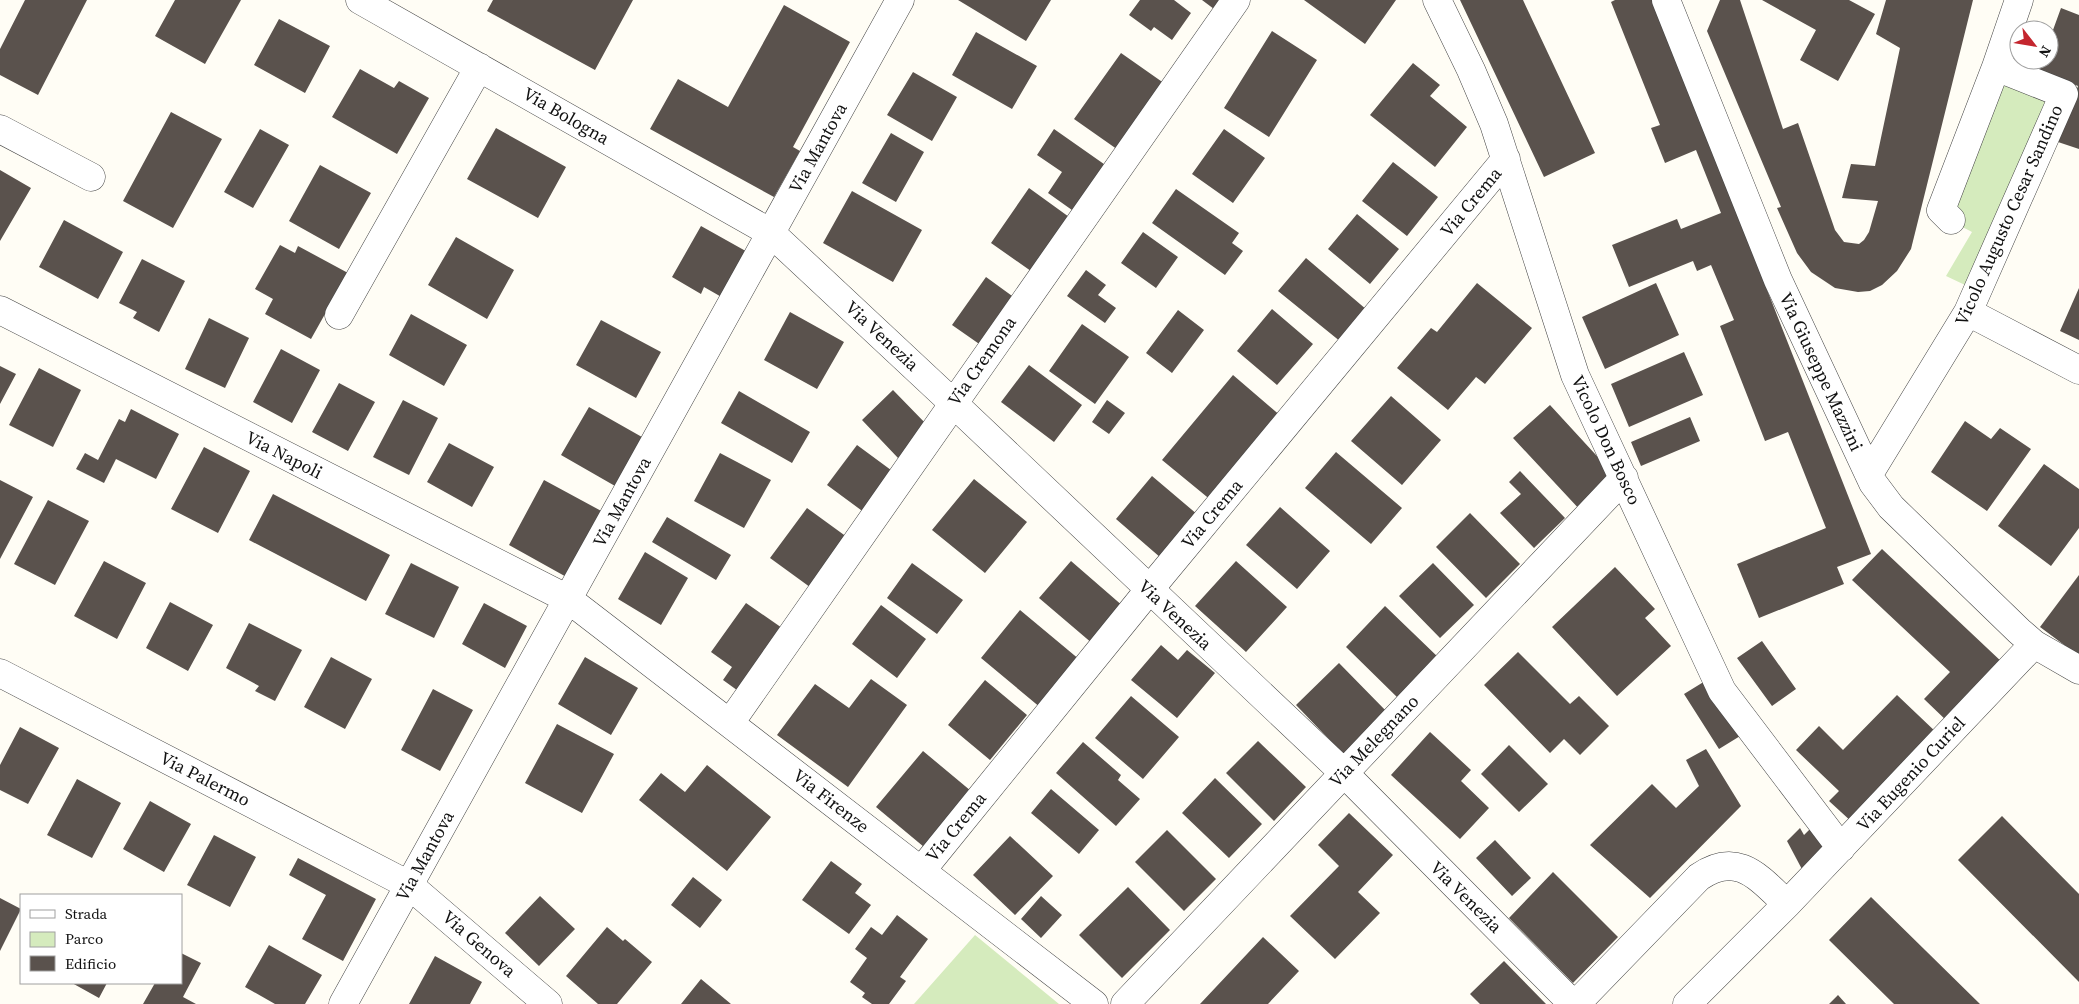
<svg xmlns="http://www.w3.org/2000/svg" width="2079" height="1004" viewBox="0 0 2079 1004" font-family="'Source Serif 4',serif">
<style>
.green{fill:#d5ebbd}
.building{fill:#5a524d}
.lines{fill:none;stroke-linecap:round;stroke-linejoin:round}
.minor-casing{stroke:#444;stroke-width:29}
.minor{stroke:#fff;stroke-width:28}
.labels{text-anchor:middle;stroke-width:5;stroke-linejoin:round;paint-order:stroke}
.street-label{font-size:18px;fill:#111;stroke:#fff}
</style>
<rect width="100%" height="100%" fill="#fffdf5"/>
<path class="green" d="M1989,59L2070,90L1982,293L1946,276L1972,232L1930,210Z
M975,935L1059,1004H914Z"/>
<path class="building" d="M25,0H87L38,95L0,75V49Z
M175,0H241L205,64L155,36Z
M493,0H633L595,70L487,11Z
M958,0H1051L1026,41Z
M1140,0H1174L1191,13L1172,40L1154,27L1151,31L1129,15Z
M1202,0H1233L1222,15Z
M1304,0H1396L1365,44Z
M1460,0H1523L1595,153L1544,177Z
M1615,0H1653L1871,554L1837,567L1844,584L1759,618L1737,564L1826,528L1788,432L1765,441L1720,326L1734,320L1711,265L1697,271L1693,261L1629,287L1612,245L1677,219L1681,229L1721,213L1696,150L1665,163L1651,128L1660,125L1611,2Z
M1720,0H1740L1783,129L1798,123L1835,230L1844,242L1859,244L1864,240L1869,232L1878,201L1842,198L1851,164L1875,166L1900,48L1876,34L1886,0H1973L1911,249L1897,271L1882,285L1870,291L1858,292L1835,288L1811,272L1797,253L1777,208L1781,207L1707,31Z
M1762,0H1849L1875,14L1838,81L1800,60L1816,30Z
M784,5L850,42L793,147L800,151L774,197L650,129L678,79L728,107Z
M2061,8L2079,15V149L2058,142L2078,86L2038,71L2042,60H2049V41Z
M279,19L330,46L305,93L254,65Z
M1272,31L1317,60L1269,137L1224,108Z
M976,32L1037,66L1012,109L952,75Z
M1121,53L1168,86L1121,152L1074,119Z
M1413,63L1440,85L1430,96L1467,127L1435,167L1370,115Z
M360,69L394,88L399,81L429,98L397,154L332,117Z
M913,72L957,97L932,141L887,115Z
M171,112L222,139L173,228L123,201Z
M496,128L566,167L538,218L467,179Z
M260,129L289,145L253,208L224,192Z
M1054,129L1111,169L1079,215L1048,193L1062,172L1037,155Z
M1224,129L1265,158L1233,203L1192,174Z
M891,133L924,152L896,202L862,183Z
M1393,162L1438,197L1407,236L1362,201Z
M320,165L371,193L339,249L289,221Z
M0,170L31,188L0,241Z
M1029,188L1076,222L1038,276L991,243Z
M1176,189L1239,233L1232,243L1243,251L1225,275L1152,223Z
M852,191L922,230L893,282L823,243Z
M1357,214L1399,249L1370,284L1328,249Z
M64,220L123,252L98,299L39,267Z
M701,226L751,254L725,299L704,287L701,294L672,277Z
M1143,232L1178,257L1156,288L1121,263Z
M456,237L514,270L487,319L428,285Z
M280,245L295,253L298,246L348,273L311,339L265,314L273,299L255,289Z
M1306,258L1367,310L1341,342L1278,291Z
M142,259L185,281L159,332L133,318L137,312L119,303Z
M1086,270L1106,285L1098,295L1116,308L1105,323L1067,296Z
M986,277L1019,301L985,348L952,325Z
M1477,283L1532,328L1485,384L1476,377L1448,410L1397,368L1431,328L1437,332Z
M1656,283L1679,335L1605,369L1582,317Z
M2079,288V340L2060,331Z
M1272,309L1313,344L1277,385L1237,351Z
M1178,310L1204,330L1172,373L1146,353Z
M790,312L844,342L817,389L764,360Z
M411,314L467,345L444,386L389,355Z
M209,318L249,338L225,388L185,369Z
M601,320L661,352L636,398L576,365Z
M1082,324L1129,357L1095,404L1049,371Z
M281,349L320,370L292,423L253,402Z
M1684,352L1703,395L1629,427L1611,384Z
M1029,365L1082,405L1054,442L1001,402Z
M0,366L16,374L0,404Z
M39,368L81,390L53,447L9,425Z
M1233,375L1282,417L1212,501L1162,460Z
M339,383L375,402L348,451L312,432Z
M893,390L929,427L898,458L862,420Z
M739,391L810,432L792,463L721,423Z
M1391,396L1441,440L1402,485L1351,441Z
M403,400L438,418L409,475L373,457Z
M1107,400L1125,413L1109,434L1092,422Z
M1550,405L1618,479L1582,512L1513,438Z
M589,407L649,441L622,490L561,455Z
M131,409L179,434L156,479L116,459L104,483L76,469L85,453L98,460L119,419L125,422Z
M1690,417L1700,441L1641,466L1631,442Z
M1965,421L1991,439L2000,428L2031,449L1987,511L1931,472Z
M449,443L494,467L472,507L427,482Z
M857,445L895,473L865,513L827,485Z
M204,447L250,471L218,533L171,509Z
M1336,452L1402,508L1371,544L1305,488Z
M720,453L771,480L744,528L694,501Z
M2044,464L2079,489V528L2051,566L1998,526Z
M1520,471L1565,518L1534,548L1500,513L1521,494L1509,482Z
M1152,476L1198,515L1161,558L1116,519Z
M974,479L1027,522L985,573L932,530Z
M0,480L33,497L0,559Z
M544,480L605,513L570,579L509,545Z
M273,494L390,555L366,601L249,540Z
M48,500L89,521L55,585L14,564Z
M1280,507L1330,551L1297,589L1246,545Z
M807,508L851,540L814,590L770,558Z
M1470,513L1520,564L1486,598L1436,547Z
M667,517L731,555L716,580L652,542Z
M1882,549L2004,664L1949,723L1924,699L1950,672L1852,580Z
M645,552L688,578L661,625L618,599Z
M104,561L146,583L117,639L74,616Z
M1071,561L1124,607L1093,644L1039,598Z
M1236,561L1287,607L1246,652L1195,606Z
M411,563L459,587L434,638L385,614Z
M912,563L963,600L937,634L887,598Z
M1433,563L1474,605L1440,638L1399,596Z
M1615,567L1655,609L1645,618L1671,646L1617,696L1552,627Z
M2079,575V656L2040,627Z
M170,602L213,625L188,671L146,648Z
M484,603L527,626L505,668L462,644Z
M746,603L785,630L741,693L723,680L732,667L711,652Z
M881,605L926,639L897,678L852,644Z
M1385,606L1440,659L1401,701L1346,647Z
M1020,610L1080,660L1041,708L981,658Z
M249,623L302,650L275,701L255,691L259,686L226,668Z
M1762,641L1796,689L1772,706L1737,658Z
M1161,645L1178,660L1187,650L1215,673L1177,718L1131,680Z
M1518,652L1570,704L1579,696L1609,726L1580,755L1564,739L1550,753L1484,685Z
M331,657L372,679L345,729L304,707Z
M585,657L638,688L611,735L558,704Z
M1339,663L1388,713L1345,756L1296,705Z
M1710,678L1745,733L1719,749L1684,694Z
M871,679L907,705L848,787L777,735L815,684L849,708Z
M985,680L1027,715L990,760L948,725Z
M433,689L473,710L440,771L401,750Z
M1897,695L1938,734L1853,823L1829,801L1839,791L1796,750L1819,726L1843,750Z
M1131,696L1179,737L1143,779L1095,738Z
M557,724L614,754L582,813L525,783Z
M20,727L59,748L28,804L0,790V765Z
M1430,732L1471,770L1461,781L1489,808L1460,839L1391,775Z
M1258,741L1306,787L1274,821L1226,773Z
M1083,742L1121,775L1118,780L1140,799L1116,826L1056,773Z
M1509,745L1548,784L1519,812L1481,774Z
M1706,749L1741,806L1650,898L1590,845L1652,784L1676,808L1699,786L1686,760Z
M923,751L971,791L924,847L876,807Z
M707,765L771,817L727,871L639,800L661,773L685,792Z
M1215,778L1262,824L1229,858L1182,813Z
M77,779L121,803L92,858L47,835Z
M1051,789L1099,830L1079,854L1031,813Z
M150,801L191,824L164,872L123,849Z
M1349,813L1393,855L1358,892L1380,913L1335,959L1290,916L1339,866L1318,845Z
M2002,816L2079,894V982L1958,860Z
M1815,824L1833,846L1804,873L1787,841L1800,828L1804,835Z
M1167,830L1216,879L1184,911L1135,862Z
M214,835L256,857L230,907L187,885Z
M1010,836L1053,876L1015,915L973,875Z
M1495,840L1531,878L1512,896L1476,858Z
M298,858L376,899L343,961L302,939L326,895L289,875Z
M831,861L862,884L855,893L871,905L849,934L802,900Z
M1553,872L1618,937L1573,983L1509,918Z
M693,877L722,900L700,928L671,905Z
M1128,887L1170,930L1122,978L1079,935Z
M540,896L575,929L539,966L505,933Z
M1041,896L1062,915L1041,938L1021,919Z
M1871,897L1980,1004H1894L1829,940Z
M0,898L21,909L0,951Z
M897,915L928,939L900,977L906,981L889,1004H872L862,997L865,993L850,982L867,958L855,949L871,927L882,935Z
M607,927L623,941L625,939L652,962L617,1004H598L566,976Z
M1263,937L1299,971L1268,1004H1200Z
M269,945L322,975L305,1004H275L245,987Z
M181,953L201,963L183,997L196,1004H143L155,983H181Z
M435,956L482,982L470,1004H409Z
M1504,961L1546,1004H1480L1470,994Z
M701,979L731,1004H681Z
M72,983H107L99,998Z
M1838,995L1846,1004H1829Z"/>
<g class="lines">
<g class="minor-casing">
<path id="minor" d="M360,0L771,233L953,403L1344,773L1573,1004
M1437,0L1471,70L1494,124L1575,375L1722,691L1841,848
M1666,0L1778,280L1873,483L1891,507L2019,631L2034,644L2079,670
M0,129L91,177
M1951,220L1941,210L1996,67
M0,310L568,599L1094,1004
M1968,312L2079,370
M339,315L479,67
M1869,474L1968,312L2064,94L1996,67L2019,0
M0,673L409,885L548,1004
M730,723L1236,0
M921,871L1149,590L1506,159
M343,1004L900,0
M1125,1004L1624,478
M1576,1004L1699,877C1738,850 1759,878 1787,904
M1687,1004L1787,904L2034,644"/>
</g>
<use href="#minor" class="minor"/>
</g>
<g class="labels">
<g class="street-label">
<text transform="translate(566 116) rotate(30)" y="6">Via Bologna</text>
<text transform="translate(818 148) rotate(-61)" y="6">Via Mantova</text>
<text transform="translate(1471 202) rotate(-50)" y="6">Via Crema</text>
<text transform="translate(2009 215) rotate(-66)" y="6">Vicolo Augusto Cesar Sandino</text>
<text transform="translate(882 336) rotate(43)" y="6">Via Venezia</text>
<text transform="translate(982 361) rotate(-55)" y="6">Via Cremona</text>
<text transform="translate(1821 372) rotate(65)" y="6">Via Giuseppe Mazzini</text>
<text transform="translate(1606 440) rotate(65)" y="6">Vicolo Don Bosco</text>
<text transform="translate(284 455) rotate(27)" y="6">Via Napoli</text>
<text transform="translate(622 502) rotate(-61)" y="6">Via Mantova</text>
<text transform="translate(1212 514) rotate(-50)" y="6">Via Crema</text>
<text transform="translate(1175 615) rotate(43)" y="6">Via Venezia</text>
<text transform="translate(1374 741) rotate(-46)" y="6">Via Melegnano</text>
<text transform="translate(1911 774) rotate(-47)" y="6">Via Eugenio Curiel</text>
<text transform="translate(205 779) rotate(27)" y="6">Via Palermo</text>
<text transform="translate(831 801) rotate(38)" y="6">Via Firenze</text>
<text transform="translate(956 827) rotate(-51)" y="6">Via Crema</text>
<text transform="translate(425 856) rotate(-61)" y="6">Via Mantova</text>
<text transform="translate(1466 897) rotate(45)" y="6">Via Venezia</text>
<text transform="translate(479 944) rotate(41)" y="6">Via Genova</text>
</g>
</g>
<rect x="20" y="894" width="162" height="90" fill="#ffffff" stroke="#a0a0a0"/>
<rect x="30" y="910" width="25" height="8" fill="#ffffff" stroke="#a0a0a0"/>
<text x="65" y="919" font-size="15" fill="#111111">Strada</text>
<rect x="30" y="932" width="25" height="15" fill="#d5ebbd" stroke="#a0a0a0"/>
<text x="65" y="944" font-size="15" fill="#111111">Parco</text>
<rect x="30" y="956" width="25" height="15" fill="#5a524d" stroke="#a0a0a0"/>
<text x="65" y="969" font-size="15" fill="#111111">Edificio</text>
<g transform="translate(2034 45) rotate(121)"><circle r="24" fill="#ffffff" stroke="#a0a0a0"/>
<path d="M0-4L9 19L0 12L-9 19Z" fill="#c4262e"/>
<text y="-8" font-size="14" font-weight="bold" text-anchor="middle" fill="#111111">N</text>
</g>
</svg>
